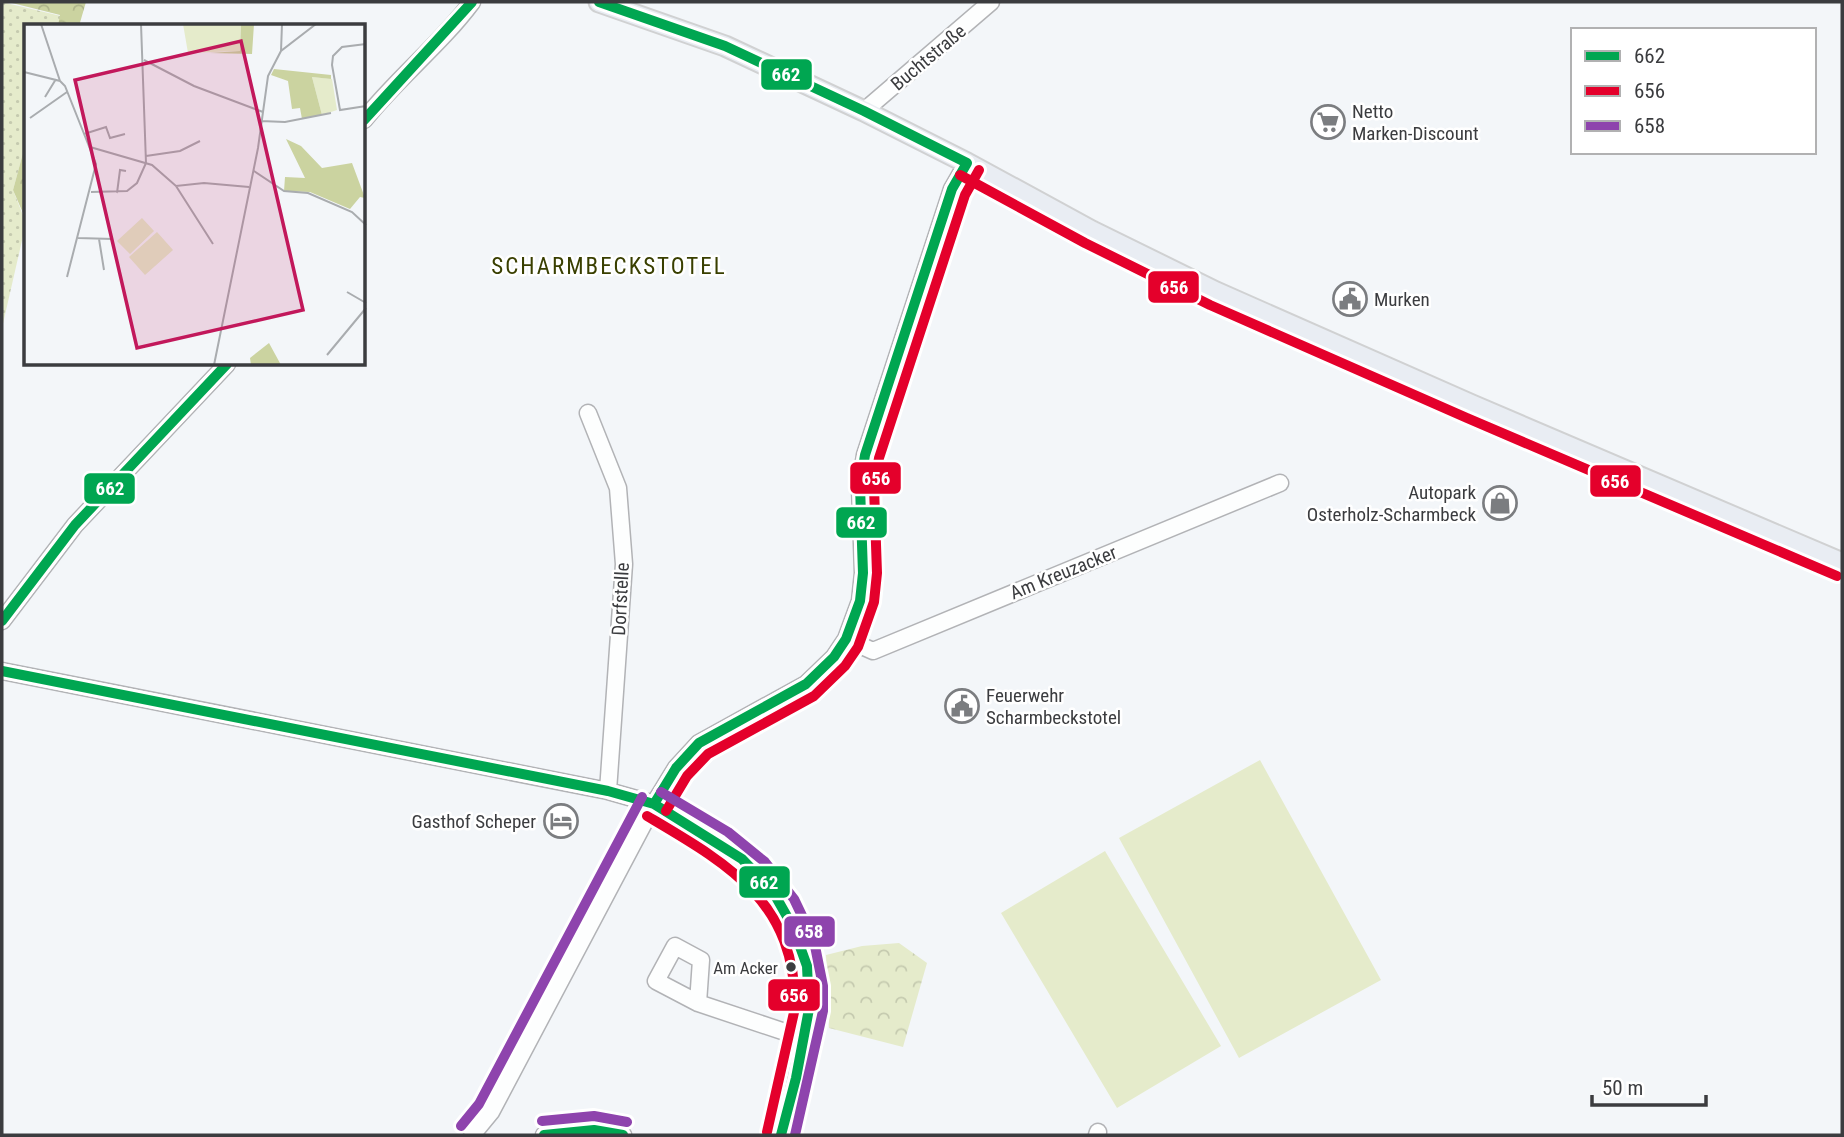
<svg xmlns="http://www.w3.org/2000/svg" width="1844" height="1137" viewBox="0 0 1844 1137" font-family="'Roboto Condensed',sans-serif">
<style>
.grass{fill:url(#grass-dots)}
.forest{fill:url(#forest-crowns)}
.park{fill:url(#park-crowns)}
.pitch{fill:#e5ebcb}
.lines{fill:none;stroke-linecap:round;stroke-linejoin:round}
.minor-casing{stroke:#b2b3b6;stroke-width:19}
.major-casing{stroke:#d0d1d2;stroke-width:23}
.minor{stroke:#fdfefe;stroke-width:16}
.major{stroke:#e9edf3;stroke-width:19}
.bus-1-casing{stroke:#fff;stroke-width:16}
.bus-2-casing{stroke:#fff;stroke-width:16}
.bus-3-casing{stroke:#fff;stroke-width:16}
.bus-1{stroke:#00a651;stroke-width:10}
.bus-2{stroke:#e4002b;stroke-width:10}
.bus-3{stroke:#8e44ad;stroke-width:10}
.bus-dot{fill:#3b3c3f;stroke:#fff;stroke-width:2.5}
.labels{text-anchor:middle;stroke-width:5;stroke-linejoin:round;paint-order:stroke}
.bus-label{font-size:17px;fill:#3b3c3f;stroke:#fff;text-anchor:end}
.street-label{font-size:19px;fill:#3b3c3f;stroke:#fff}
.poi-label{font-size:19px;fill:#3b3c3f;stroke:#fff;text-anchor:start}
.quarter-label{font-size:23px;letter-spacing:2px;fill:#393f00;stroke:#fff}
.inset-road{fill:none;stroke:#a9acaf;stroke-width:2}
.view{fill:#c2185b;fill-opacity:0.15;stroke:#c2185b;stroke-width:3.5}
.inset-edge{fill:none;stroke:#3b3c3f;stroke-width:3.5}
.line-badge{stroke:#fff;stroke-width:2.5}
.badge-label{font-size:19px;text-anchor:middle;font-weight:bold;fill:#fff}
</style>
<defs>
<pattern id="grass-dots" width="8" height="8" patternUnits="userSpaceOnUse" patternTransform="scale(1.75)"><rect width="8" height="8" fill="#e5ebcb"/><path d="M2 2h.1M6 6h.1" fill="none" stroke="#c5caaf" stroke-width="1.8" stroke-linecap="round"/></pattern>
<pattern id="forest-crowns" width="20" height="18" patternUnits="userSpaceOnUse" patternTransform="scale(1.75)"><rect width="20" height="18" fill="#cbd3a0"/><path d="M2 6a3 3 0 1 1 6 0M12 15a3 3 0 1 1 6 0" fill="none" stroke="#afb68b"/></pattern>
<pattern id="park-crowns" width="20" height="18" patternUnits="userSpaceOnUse" patternTransform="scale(1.75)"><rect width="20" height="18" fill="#e5ebcb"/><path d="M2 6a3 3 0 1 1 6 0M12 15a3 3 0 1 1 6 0" fill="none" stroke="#c5caaf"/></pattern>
</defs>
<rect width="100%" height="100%" fill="#f3f6f9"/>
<path class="grass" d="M2,2L61,16L58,26H26V142L13,190L26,223L2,328Z"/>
<path class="forest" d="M8,2H86L79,26H58L60,15Z
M26,142V220L13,190Z"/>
<path class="park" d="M899,943L927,963L903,1047L829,1028L826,955L862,946Z"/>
<path class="pitch" d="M1260,760L1381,980L1239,1058L1119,838Z
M1105,851L1221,1046L1117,1108L1001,913Z"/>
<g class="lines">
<g class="minor-casing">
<path id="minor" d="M864,111L991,2
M364,120C397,78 440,45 472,2
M588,413L618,488L624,564L608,791
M2,621L75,525L227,364
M846,639L873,651L1280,483
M2,671L608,791L654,804L728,849L742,859L772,890L793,927L807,966L809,1009L796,1078L781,1135
M698,1003L701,960L675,946L656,981L698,1003L803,1038
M472,1135L491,1112L654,804L676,768L699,743L806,684L834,657L846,639L860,601L863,573L860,486L865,455L952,189L967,163
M544,1135C569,1132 599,1126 623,1135
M1097,1135L1098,1132"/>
</g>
<g class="major-casing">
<path id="major" d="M599,2L725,46L864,111L967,163L1092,231L1216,292L1472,405L1842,563"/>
</g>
<use href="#minor" class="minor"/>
<use href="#major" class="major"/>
<g class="bus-1-casing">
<path id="bus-1" d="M599,2L725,46L864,111L967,163
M364,120L472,2
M2,621L75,525L227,364
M2,671L608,791L654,804L742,859L772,890L793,927L807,966L809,1009L796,1078L781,1135
M654,804L676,768L699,743L806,684L834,657L846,639L860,601L863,573L860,486L865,455L952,189L967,163
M544,1135L594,1130L623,1135"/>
</g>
<g class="bus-2-casing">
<path id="bus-2" d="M960,175L1085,243L1210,305L1467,418L1837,576
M666,811L687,776L708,754L814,696L845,666L858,647L874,602L877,573L874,487L879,458L965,195L979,170
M647,816C728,864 796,901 795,1008L767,1132"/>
</g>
<g class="bus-3-casing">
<path id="bus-3" d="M661,792L728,832L765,862L794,899L814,941L823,986V1011L795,1135
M542,1121L594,1116L627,1122
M461,1126L479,1104L642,797"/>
</g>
<use href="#bus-1" class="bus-1"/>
<use href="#bus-2" class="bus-2"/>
<use href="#bus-3" class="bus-3"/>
</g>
<defs>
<g id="supermarket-ring" transform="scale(1.75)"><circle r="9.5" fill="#fff" stroke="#7b7d80" stroke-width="1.5"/><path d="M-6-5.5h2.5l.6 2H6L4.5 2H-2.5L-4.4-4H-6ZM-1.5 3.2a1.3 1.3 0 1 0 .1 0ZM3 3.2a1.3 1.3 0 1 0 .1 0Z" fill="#7b7d80"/></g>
<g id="civic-ring" transform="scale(1.75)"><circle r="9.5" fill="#fff" stroke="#7b7d80" stroke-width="1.5"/><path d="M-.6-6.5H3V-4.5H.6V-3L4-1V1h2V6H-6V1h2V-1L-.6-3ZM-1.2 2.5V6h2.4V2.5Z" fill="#7b7d80"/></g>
<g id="shop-ring" transform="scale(1.75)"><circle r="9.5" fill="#fff" stroke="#7b7d80" stroke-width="1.5"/><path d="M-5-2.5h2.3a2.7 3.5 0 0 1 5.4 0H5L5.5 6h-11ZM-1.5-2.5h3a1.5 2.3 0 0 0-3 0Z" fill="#7b7d80"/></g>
<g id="hotel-ring" transform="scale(1.75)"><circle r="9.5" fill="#fff" stroke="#7b7d80" stroke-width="1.5"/><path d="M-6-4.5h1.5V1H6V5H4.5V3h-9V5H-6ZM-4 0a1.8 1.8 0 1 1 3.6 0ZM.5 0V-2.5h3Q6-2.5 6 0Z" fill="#7b7d80"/></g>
</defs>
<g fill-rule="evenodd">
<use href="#supermarket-ring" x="1328" y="122"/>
<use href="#civic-ring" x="1350" y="299"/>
<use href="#shop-ring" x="1500" y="503"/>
<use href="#civic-ring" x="962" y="706"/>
<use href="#hotel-ring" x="561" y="821"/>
</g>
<circle class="bus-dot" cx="791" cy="967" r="6"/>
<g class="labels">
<g class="bus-label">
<text x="778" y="974">Am Acker</text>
</g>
<g class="street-label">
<text transform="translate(928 57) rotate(-40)" y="7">Buchtstraße</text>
<text transform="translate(1063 572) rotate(-22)" y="7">Am Kreuzacker</text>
<text transform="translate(620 599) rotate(-87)" y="7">Dorfstelle</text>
</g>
<g class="poi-label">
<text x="1352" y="118">Netto<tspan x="1352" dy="22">Marken-Discount</tspan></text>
<text x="1374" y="306">Murken</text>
<text x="1476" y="499" text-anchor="end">Autopark<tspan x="1476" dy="22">Osterholz-Scharmbeck</tspan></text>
<text x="986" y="702">Feuerwehr<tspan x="986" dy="22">Scharmbeckstotel</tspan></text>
<text x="536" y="828" text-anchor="end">Gasthof Scheper</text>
</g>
<g class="quarter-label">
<text x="609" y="274">SCHARMBECKSTOTEL</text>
</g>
</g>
<g transform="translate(24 24)">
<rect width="341" height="341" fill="#f3f6f9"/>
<path d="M159,0H217L216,27L164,29ZM288,53L308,55L313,86L298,91Z" fill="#e5ebcb"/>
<path d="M217,0H230L228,30L185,29L216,27ZM250,45L307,51V55L288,53L298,91L278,95L276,84L268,85L264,57L247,51ZM262,115L277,122L298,144L328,139L341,174L336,173L326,185L286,168L260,167L261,153L281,154ZM245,319L257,341H227L226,334Z" fill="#cbd3a0"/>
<path d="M118,194L130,207L106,230L93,217ZM133,208L149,226L121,251L105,233Z" fill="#e5ebcb"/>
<path class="inset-road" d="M17,0L36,57M342,20L318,23L309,32L308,41L316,86L342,82M257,27L258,0M120,36L170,62L239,88M0,48L36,57L41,62L72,140L43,253M21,73L32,55M6,94L43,68M237,97L261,98L307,89M60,110L82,103L86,114L101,110M66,123L128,141L152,162L180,159L225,163M122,132L156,127L176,117M230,147L260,167L284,169L328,188L342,201M152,162L189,220M67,168L103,167L113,159L122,139L117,0M93,169L96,146L102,147M54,214L89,215M75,215L80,246M323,268L342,279M303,331L342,284M190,341L234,124L244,52L257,27L292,0"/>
<path class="view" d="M217,17L279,286L113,324L51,56Z"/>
<rect width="341" height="341" class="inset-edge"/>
</g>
<g class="line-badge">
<rect x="760" y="58" width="53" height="33" rx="7" fill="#00a651"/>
<rect x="1147" y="270" width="53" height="34" rx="7" fill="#e4002b"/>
<rect x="849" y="461" width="53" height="34" rx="7" fill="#e4002b"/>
<rect x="1589" y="464" width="53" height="34" rx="7" fill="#e4002b"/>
<rect x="83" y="472" width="53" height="33" rx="7" fill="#00a651"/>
<rect x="835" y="506" width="53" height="33" rx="7" fill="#00a651"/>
<rect x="738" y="865" width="53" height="34" rx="7" fill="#00a651"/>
<rect x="783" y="915" width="53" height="33" rx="7" fill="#8e44ad"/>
<rect x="767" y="978" width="54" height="34" rx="7" fill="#e4002b"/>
</g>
<g class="badge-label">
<text x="786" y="81">662</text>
<text x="1174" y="294">656</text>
<text x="876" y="485">656</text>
<text x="1615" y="488">656</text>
<text x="110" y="495">662</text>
<text x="861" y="529">662</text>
<text x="764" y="889">662</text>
<text x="809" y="938">658</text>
<text x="794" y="1002">656</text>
</g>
<rect width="1844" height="1137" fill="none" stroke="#3b3c3f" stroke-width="7"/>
<rect x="1571" y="28" width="245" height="126" fill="#ffffff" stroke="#b1b1b2" stroke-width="2"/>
<rect x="1585" y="51" width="35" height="10" fill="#00a651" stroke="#b1b1b2" stroke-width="2"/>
<text x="1634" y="63" font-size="21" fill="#3b3c3f">662</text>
<rect x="1585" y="86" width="35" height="10" fill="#e4002b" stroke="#b1b1b2" stroke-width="2"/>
<text x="1634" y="98" font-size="21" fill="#3b3c3f">656</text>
<rect x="1585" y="121" width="35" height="10" fill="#8e44ad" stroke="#b1b1b2" stroke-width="2"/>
<text x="1634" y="133" font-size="21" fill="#3b3c3f">658</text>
<path d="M1592 1095v10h114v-10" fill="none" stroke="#3b3c3f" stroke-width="3.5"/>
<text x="1602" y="1095" font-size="21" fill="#3b3c3f" stroke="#ffffff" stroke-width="5" paint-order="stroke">50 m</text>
</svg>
